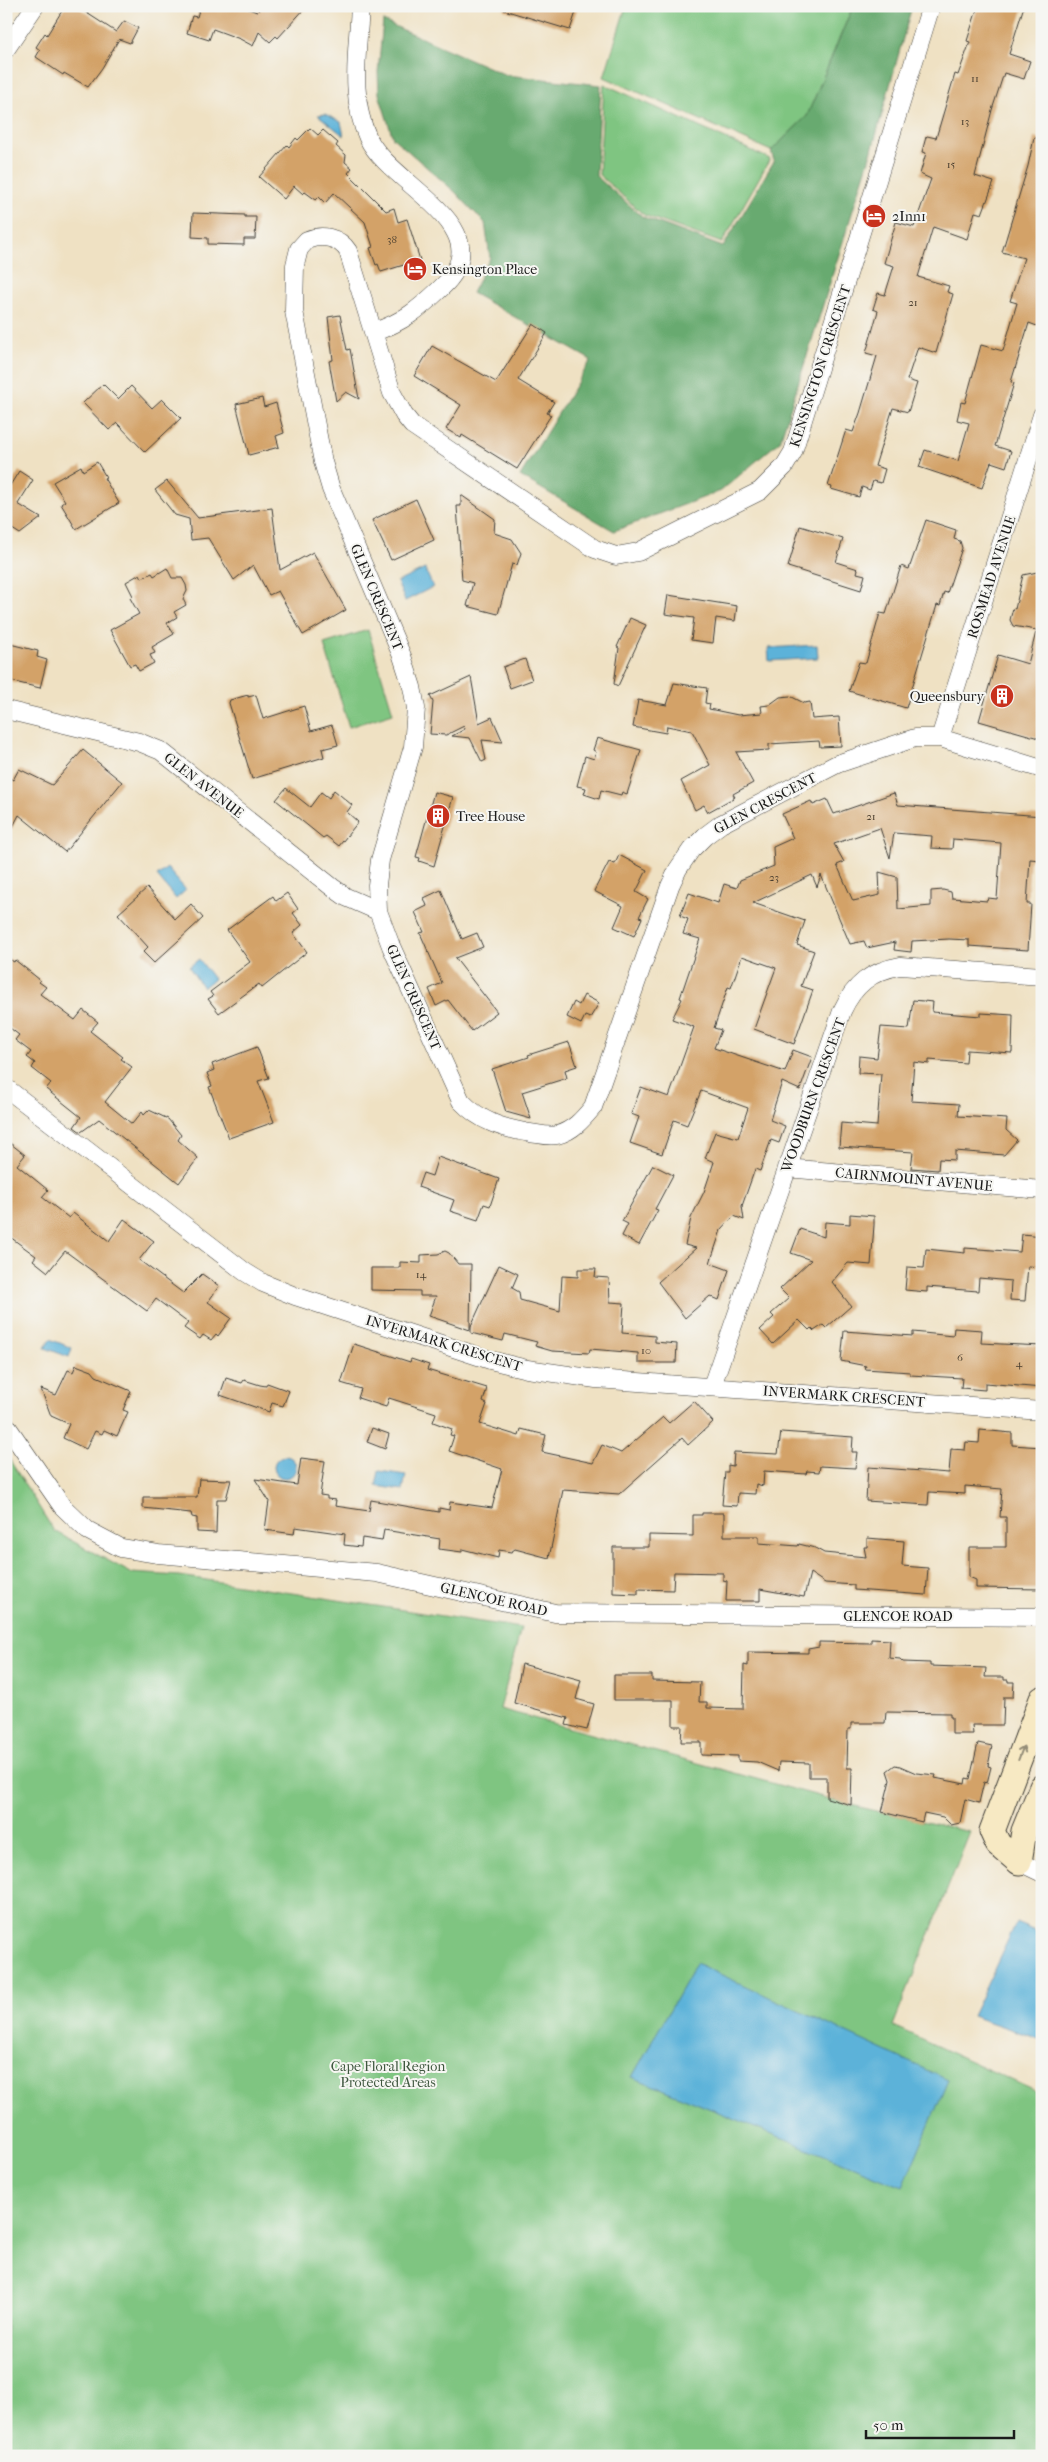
<svg xmlns="http://www.w3.org/2000/svg" width="1048" height="2462" viewBox="0 0 1048 2462" font-family="'IM FELL French Canon',serif">
<style>
.green{fill:#7fc581;stroke:#4e704e}
.forest{fill:#67aa6f;stroke:#426346}
.water{fill:#5cb2d9;stroke:#3c677a}
.building{fill:#d3a268;fill-rule:evenodd}
.lines{fill:none;stroke-linecap:round;stroke-linejoin:round}
.street-casing{stroke:#3c3a35;stroke-width:19}
.secondary-casing{stroke:#3c3a35;stroke-width:27}
.street{stroke:#fff;stroke-width:18}
.secondary{stroke:#f7e9c3;stroke-width:25}
.oneway{stroke:#948d78}
.labels{text-anchor:middle;stroke-width:4;stroke-linejoin:round;paint-order:stroke}
.number-label{font-size:11px;fill:#4a3e2f}
.poi-label{font-size:14px;fill:#1c1c1c;stroke:#f6f6f2;text-anchor:start}
.street-label{font-size:14px;fill:#1c1c1c;stroke:#f6f6f2}
.park-label{font-size:14px;fill:#3f573f;stroke:#f6f6f2}
</style>
<rect width="100%" height="100%" fill="#f6f6f2"/>
<filter id="ink" filterUnits="userSpaceOnUse"><feTurbulence type="fractalNoise" baseFrequency=".02" numOctaves="2"/><feDisplacementMap in="SourceGraphic" scale="10" xChannelSelector="R" yChannelSelector="G"/><feConvolveMatrix kernelMatrix="1 2 1 2 8 2 1 2 1" color-interpolation-filters="sRGB"/></filter>
<filter id="wash" filterUnits="userSpaceOnUse"><feTurbulence type="fractalNoise" baseFrequency=".0096" numOctaves="4" result="noise"/><feDisplacementMap in="SourceGraphic" scale="20" xChannelSelector="R" yChannelSelector="G"/><feGaussianBlur stdDeviation="1.12" result="paint"/><feColorMatrix in="noise" values="0 0 0 0 0 0 0 0 0 0 0 0 0 0 0 0 0 1.4 0 .05"/><feComposite in="paint" operator="in"/></filter>
<g filter="url(#wash)">
<rect width="100%" height="100%" fill="#efe1c3"/>
<path class="green" d="M626,6H853L807,116L771,151L604,77Z
M604,84L770,159L722,243L644,215L599,175Z
M368,630L393,713L349,727L324,644Z
M6,1454L54,1531L131,1573L180,1576L521,1628L500,1709L859,1807L970,1832L893,2026L1042,2094V2456H6Z"/>
<path class="forest" d="M853,6H912L872,150L780,441L721,491L614,531L520,476L591,360L472,293L490,258L485,223L454,191L393,138L379,94L378,72L383,21L506,75L601,85L596,176L643,217L723,247L774,161L771,151L807,116Z"/>
<path class="water" d="M325,114L341,122L344,136L318,115Z
M425,569L433,587L405,601L397,582Z
M817,645L818,658L769,661L768,648Z
M167,868L186,890L176,899L157,876Z
M199,959L214,979L203,988L189,967Z
M50,1339L72,1348L69,1357L45,1348Z
M274 1467a11 11 0 1 1 22 0a11 11 0 1 1-22 0Z
M379,1471L406,1475L403,1490L376,1486Z
M1016,1923L1042,1934V2040L972,2016Z
M696,1963L948,2080L903,2187L632,2077Z"/>
<g id="blocks">
<path class="building" d="M65,6H76L116,32L124,21L138,28L130,43L119,39L102,68L88,87L64,73L63,75L36,57L40,50L36,47L45,33L47,35Z
M200,6H241L257,12L262,6H307L278,38L276,36L270,42L259,32L253,46L240,39L213,29L209,40L187,33L192,16L197,17Z
M505,6H578L570,30L504,10Z
M978,6H1024L1009,54L1030,61L1024,79L1004,73L992,110L975,176L994,182L982,214L975,212L967,239L933,227L918,277L949,286L947,292L953,294L936,353L918,347L907,380L917,383L908,412L893,408L875,466L885,469L881,483L873,481L870,490L862,487L859,497L831,489L832,487L828,486L846,430L853,432L860,413L877,356L866,353L878,311L873,309L878,293L885,295L894,266L884,263L896,222L914,227L931,179L920,174L926,153L922,152L926,137L927,136L936,138L955,74L958,75L970,42L967,41Z
M310,128L318,135L323,130L338,143L336,146L346,155L345,162L352,168L348,173L386,211L394,208L398,222L407,219L420,260L381,272L378,264L376,265L370,248L373,247L365,222L334,193L325,203L319,197L316,200L305,192L303,194L294,186L284,199L259,177L287,145L289,147L296,138L298,140Z
M1034,138H1042V311L1037,326L1029,323L1011,382L1014,383L995,446L1011,451L1006,467L991,462L982,488L919,467L925,450L958,461L969,423L957,420L961,402L965,403L981,345L1003,351L1017,303L1010,301L1024,258L1002,252L1028,166Z
M193,213L245,215V217H256L255,239H244V245L208,244V238L192,237Z
M340,315L347,350L350,349L359,399L346,392L336,401L329,361L333,360L328,317Z
M533,324L547,333L518,380L554,402L547,413L551,415L517,469L462,435L461,438L446,429L461,405L414,376L432,346L496,382Z
M103,384L118,399L131,386L152,408L162,399L181,418L145,452L117,423L109,430L83,403Z
M262,398L264,407L276,403L284,433L276,436L279,447L249,455L236,404Z
M97,462L106,477L104,478L119,503L76,529L61,504L65,501L53,482L81,466L83,471Z
M19,471L33,480L18,504L41,518L20,534L6,525V492Z
M167,481L198,518L272,508L280,570L313,552L346,610L303,635L278,591L269,595L253,565L234,580L208,538L191,540L189,519L175,515L155,490Z
M461,495L495,519L494,533L512,539L521,553L517,565L512,564L498,614L467,606L473,583L462,580L457,506H461Z
M416,499L434,540L391,560L372,520Z
M926,520L956,530L954,539L960,541L962,548L947,593L944,592L940,606L937,605L906,708L849,691L859,662L866,663L880,613L886,614L901,566L909,569Z
M800,526L843,539L836,562L858,569L857,573L865,575L861,590L788,567Z
M167,568L172,578H182L186,585L187,591L183,599L186,605L174,612L177,617L167,623L174,634L152,647L155,653L150,655L154,663L139,671L135,664L130,666L110,630L139,614L130,598L133,596L126,582L140,574L142,578L152,573L154,576Z
M1042,571V631L1013,626L1010,620L1013,608L1015,609L1023,575Z
M668,595L737,606L735,621L716,618L713,643L691,640L694,618L665,614Z
M630,618L646,625L618,686L614,684L619,648L617,647Z
M1036,632H1042V739L979,721L998,655L1028,664Z
M6,643L38,651L37,657L47,660L40,688L6,680Z
M525,659L532,680L510,688L503,667Z
M471,677L479,723L492,717L503,742L482,740L486,760L482,762L470,738L452,736L465,729L464,726L446,735L430,734L433,702L430,696Z
M674,683L707,688L705,703L710,704L709,709L738,715L762,713L761,706L769,705L780,697L790,696L804,703L810,702L812,719L839,717L841,746L820,747L819,741L769,744V750L736,752L753,783L733,794L735,797L708,812L704,805L695,810L681,781L710,765L692,731L667,726L666,733L633,727L638,700L667,705Z
M248,695V697L256,695L263,719L304,706L311,731L332,725L338,745L322,749L324,757L252,779L229,703L230,700Z
M597,738L641,750L627,794L622,792L621,795L601,790L599,799L584,794L586,788L577,786L585,756L594,759L596,752L593,750Z
M83,750L122,782L65,852L19,815L6,840V776L13,780L19,769L52,785Z
M286,788L310,807L321,792L329,798L334,790L352,805L347,812L358,822L339,846L326,836L323,838L276,800Z
M434,792L453,797L434,866L419,861L420,858L416,857Z
M894,793L898,805L1042,816V851L1040,860L1030,859L1027,904H1031L1028,950L969,946V940L949,939L912,941L911,952L894,950L895,942L867,948L864,941L850,944L821,875L817,887L812,875L753,903L805,921L797,945L814,951L801,986L813,990L794,1044L754,1029L776,968L742,956L731,988L728,987L714,1028L721,1030L714,1048L785,1072L793,1050L812,1057L800,1090L782,1082L770,1120L785,1126L779,1143L771,1140L760,1171L755,1169L742,1206L744,1220L734,1216L721,1230L710,1263L729,1270L719,1300L710,1296L685,1318L658,1282L696,1248L685,1245L691,1218L704,1192L714,1162L705,1158L715,1132L738,1138L748,1108L701,1091L687,1125L674,1120L662,1154L630,1143L639,1117L631,1114L641,1087L669,1097L694,1027L672,1019L682,999L680,998L700,939L683,934L688,919L680,916L689,893L718,903L724,884L737,888L740,880L774,866L773,847L793,838L782,814L811,801L813,805L827,799L834,814ZM880,828L890,858L894,833L932,836L931,848L952,849L953,839L1001,843L997,899L988,898L987,901L952,898L951,892L943,890L931,891V906L898,909L897,877L879,872L880,895L853,901L837,865L844,862L834,844Z
M619,855L647,870L636,892L648,899L639,917L642,918L634,936L614,927L623,906L594,891L609,862L615,864Z
M147,888L175,919L191,904L203,918L154,963L143,952L148,947L118,914Z
M441,890L462,939L477,933L483,947L455,958L497,1012L472,1031L448,1000L436,1006L429,989L442,983L420,933L424,932L415,912L427,906L424,898Z
M287,893L298,909L293,913L302,925L293,933L307,952L262,988L259,984L219,1013L208,999L213,996L210,992L250,962L227,930L273,896L276,901Z
M6,957L14,962L15,960L40,980L39,982L46,987L40,994L75,1020L83,1010L98,1022L90,1031L123,1057L121,1059L132,1067L105,1102L132,1124L142,1112L144,1115L149,1110L168,1119L181,1135L178,1140L198,1158L179,1183L99,1119L81,1132L74,1127L81,1117L46,1089L51,1083L32,1068L35,1063L27,1057L31,1052L15,1040L19,1035L6,1025Z
M584,995L599,1003L590,1018L585,1016L581,1024L567,1017L574,1002L579,1005Z
M913,1000L933,1002L932,1012L981,1016V1013L1013,1015L1012,1053L967,1050L966,1063L929,1060V1064L914,1062L911,1101L959,1104L958,1116L1007,1119L1006,1130L1017,1140L1004,1155L955,1151V1160L939,1159L938,1170L911,1168L913,1152L839,1147L841,1123L877,1126L881,1074L858,1073L859,1056L877,1058L881,1027L909,1029Z
M569,1042L577,1066L565,1070L567,1078L522,1092L531,1119L506,1112L492,1069L529,1057L528,1055Z
M257,1047L269,1078L258,1081L274,1122L229,1138L209,1087L212,1086L207,1073L214,1070L212,1064Z
M6,1140L25,1155L17,1165L48,1190L42,1197L69,1218L73,1213L109,1241L124,1219L154,1241L139,1260L183,1293L202,1274L219,1286L208,1302L231,1318L218,1336L216,1334L211,1340L203,1335L200,1339L184,1328L188,1323L156,1299L147,1311L65,1251L48,1272L33,1260L36,1256L6,1234Z
M438,1157L499,1179L490,1206L484,1204L478,1220L450,1211L454,1200L418,1187L423,1173L432,1176Z
M653,1165L673,1175L655,1209L658,1210L639,1245L622,1236L628,1224L622,1221Z
M850,1214L874,1216V1225L871,1265L848,1263L832,1282L851,1306L826,1328L823,1325L814,1331L811,1328L809,1330L799,1320L773,1344L760,1330L774,1317L771,1314L789,1298L780,1289L811,1260L791,1253L800,1229L824,1237L825,1222L850,1224Z
M1022,1234L1042,1236V1267L1028,1266L1025,1301L1010,1300L1011,1281L979,1278L978,1291L927,1287V1292L905,1290L907,1267L924,1268L926,1249L965,1253V1248L1020,1252Z
M445,1251L449,1253L458,1264H471L470,1330L429,1316L436,1296H420V1291L371,1290V1268H400V1262L421,1263V1255L438,1254Z
M499,1265L518,1274L512,1288L519,1292L520,1300L560,1311L562,1276L578,1277V1269H596L595,1277L609,1278L610,1302L624,1303L622,1333L655,1336V1342L677,1344L676,1363H638V1353L590,1349L589,1353L552,1351L535,1346L537,1342L505,1334L503,1341L471,1333V1326Z
M954,1328L982,1330L981,1343L1042,1346V1388L985,1383V1390L961,1388L962,1378L910,1375V1372L865,1369L866,1366L841,1361L844,1331L913,1336V1332L953,1336Z
M354,1344L410,1362L411,1359L429,1365L427,1370L487,1388L483,1402L487,1404L480,1424L519,1436L521,1429L546,1435L542,1452L593,1463L602,1445L621,1453L663,1417L669,1423L694,1401L713,1422L688,1445L682,1438L619,1494L563,1490L549,1558L515,1549L511,1552L499,1550L498,1558L462,1549V1552L439,1549L440,1539L384,1530L382,1541L362,1538L361,1547L344,1545L345,1534L295,1527L294,1534L265,1530L269,1501L255,1479L297,1485L301,1458L325,1461L320,1495L327,1496V1499L336,1500L335,1506L369,1511L371,1500L439,1512V1508L449,1510L450,1502L492,1508L502,1469L449,1451L454,1436L450,1435L452,1429L433,1422L436,1413L389,1398L386,1407L358,1398L361,1389L341,1383Z
M76,1365L92,1371L96,1376L131,1391L123,1410L128,1412L117,1436L104,1430L102,1434L95,1431L86,1449L63,1438L69,1424L51,1416L41,1389L56,1395L68,1370L73,1372Z
M226,1378L242,1383L244,1380L260,1385L266,1386L267,1383L289,1391L283,1406L272,1403L269,1412L220,1395Z
M372,1428L389,1434L385,1449L367,1442Z
M980,1430L1012,1433V1445L1042,1447V1589L976,1588V1580L969,1577V1547H1006V1517H1000L1002,1489L965,1486V1494L929,1492L928,1505L866,1501L868,1467L949,1473L951,1449L965,1450L966,1442L979,1443Z
M781,1432L853,1437L852,1452H857L855,1468L820,1466L819,1472L807,1471L806,1474L764,1471L763,1486L756,1484L755,1494L738,1493L737,1506L722,1505L725,1472H728V1465L733,1466L734,1452L778,1454Z
M199,1479L231,1480L226,1499H217L216,1533L197,1532V1518L192,1517L191,1513L143,1508V1497H197Z
M702,1513H724V1536H759V1543L798,1546L799,1544L815,1548L824,1553L866,1557L864,1547H867V1538L904,1541L902,1566L928,1568L926,1595L854,1590V1585L825,1583L810,1573L804,1597L760,1589V1601H726L727,1581L723,1580V1573L674,1572L673,1590L638,1589V1594L613,1593V1547H649V1535L693,1536V1515H702Z
M871,1639L890,1640L889,1658L900,1659L903,1662L930,1663V1666L986,1668L985,1677H1004V1680H1008V1682H1014L1013,1697H1004L1003,1725H972L973,1734H952V1717H950V1713L886,1712L885,1723H851V1729H848L847,1768H852L851,1805L827,1798V1777H809V1763L779,1762L778,1771L757,1762L738,1761V1756L701,1755V1742H681L682,1726H673V1700H614V1675H652V1681L700,1682L699,1702H707V1708L743,1709L744,1665L748,1666V1652L808,1653V1649L819,1647V1642L871,1643Z
M522,1664L581,1680L576,1699L594,1704L587,1730L566,1725L568,1718L514,1703Z
M978,1743L992,1746L988,1766L991,1767L987,1783L984,1782L979,1803L965,1799L960,1823L951,1825L943,1817L924,1813L922,1822L882,1812L890,1780L887,1771L895,1765L900,1766L916,1773L936,1775L935,1778L965,1784L966,1778L970,1779Z"/>
</g>
</g>
<g filter="url(#ink)">
<use href="#blocks" fill-opacity="0" stroke="#3c3a35" stroke-width="1"/>
<g class="lines">
<g class="street-casing">
<path id="street" d="M360,6C358,50 349,97 368,138C390,186 507,228 440,289C418,310 403,322 374,332
M931,6L793,452L784,467L760,491L638,552L616,556L595,549L412,425L404,415L392,393L348,251C339,237 322,234 307,240L299,249L295,265L294,311L323,462L331,489L402,656L412,687L416,708L413,747L380,860L377,885L378,911L391,946L461,1101C481,1122 502,1128 530,1133C539,1134 548,1137 557,1135C573,1131 583,1119 593,1107L670,886L678,869L691,850L705,836L721,824L837,764L915,738H940L1042,769
M6,49L35,6
M6,710L139,742L161,751L332,887L346,897L378,911
M940,738L1042,415
M6,1088L245,1272L263,1283L295,1296L490,1360L527,1369L596,1379L1042,1411
M786,1168L1042,1190
M712,1386L842,1011C854,985 871,971 900,966L1042,976
M6,1425L62,1506L87,1530L121,1548L158,1554L377,1573L555,1613L1042,1617
M1019,1862L1042,1873"/>
</g>
<g class="secondary-casing">
<path id="secondary" d="M1019,1862L998,1844L992,1831L1042,1699
M1019,1862L1024,1831L1042,1787"/>
</g>
<use href="#street" class="street"/>
<use href="#secondary" class="secondary"/>
</g>
<defs><path id="oneway-shaft" d="M-6 0H5M1.5-3L5.5 0L1.5 3" fill="none" stroke-width="1.6" stroke-linecap="round" stroke-linejoin="round" transform="scale(1.25)"/></defs>
<use class="oneway" href="#oneway-shaft" transform="translate(1021 1753) rotate(-69)"/>
</g>
<defs>
<g id="hotel-disc" transform="scale(1.25)"><circle r="9.5" fill="#c8321e" stroke="#f6f6f2"/><path d="M-6-4.5h1.5V1H6V5H4.5V3h-9V5H-6ZM-4 0a1.8 1.8 0 1 1 3.6 0ZM.5 0V-2.5h3Q6-2.5 6 0Z" fill="#fff"/></g>
<g id="building-disc" transform="scale(1.25)"><circle r="9.5" fill="#c8321e" stroke="#f6f6f2"/><path d="M-4-6H4V6H1V3H-1V6H-4ZM-2.5-4.3h1.7v1.8h-1.7ZM.8-4.3h1.7v1.8H.8ZM-2.5-1h1.7V.8h-1.7ZM.8-1h1.7V.8H.8Z" fill="#fff"/></g>
</defs>
<g fill-rule="evenodd">
<use href="#hotel-disc" x="874" y="216"/>
<use href="#hotel-disc" x="415" y="269"/>
<use href="#building-disc" x="1002" y="696"/>
<use href="#building-disc" x="438" y="816"/>
</g>
<g class="labels">
<g class="number-label">
<text x="975" y="82">11</text>
<text x="965" y="125">13</text>
<text x="951" y="168">15</text>
<text x="392" y="243">38</text>
<text x="913" y="306">21</text>
<text x="871" y="820">21</text>
<text x="774" y="881">23</text>
<text x="421" y="1278">14</text>
<text x="646" y="1354">10</text>
<text x="960" y="1361">6</text>
<text x="1019" y="1367">4</text>
</g>
<g class="poi-label">
<text x="892" y="221">2Inn1</text>
<text x="432" y="274">Kensington Place</text>
<text x="984" y="701" text-anchor="end">Queensbury</text>
<text x="456" y="821">Tree House</text>
</g>
<g class="street-label">
<text transform="translate(820 366) rotate(-72)" y="5">KENSINGTON CRESCENT</text>
<text transform="translate(991 577) rotate(-72)" y="5">ROSMEAD AVENUE</text>
<text transform="translate(377 597) rotate(67)" y="5">GLEN CRESCENT</text>
<text transform="translate(204 785) rotate(38)" y="5">GLEN AVENUE</text>
<text transform="translate(765 803) rotate(-28)" y="5">GLEN CRESCENT</text>
<text transform="translate(414 997) rotate(66)" y="5">GLEN CRESCENT</text>
<text transform="translate(813 1095) rotate(-70)" y="5">WOODBURN CRESCENT</text>
<text transform="translate(914 1179) rotate(5)" y="5">CAIRNMOUNT AVENUE</text>
<text transform="translate(444 1343) rotate(17)" y="5">INVERMARK CRESCENT</text>
<text transform="translate(844 1396) rotate(4)" y="5">INVERMARK CRESCENT</text>
<text transform="translate(494 1599) rotate(13)" y="5">GLENCOE ROAD</text>
<text x="898" y="1621">GLENCOE ROAD</text>
</g>
<g class="park-label">
<text x="388" y="2071">Cape Floral Region<tspan x="388" dy="16">Protected Areas</tspan></text>
</g>
</g>
<rect width="1048" height="2462" fill="none" stroke="#f6f6f2" stroke-width="25"/>
<path d="M866 2430v8h148v-8" fill="none" stroke="#1c1c1c" stroke-width="2.5"/>
<text x="873" y="2430" font-size="15" fill="#1c1c1c" stroke="#f6f6f2" stroke-width="4" paint-order="stroke">50 m</text>
</svg>
